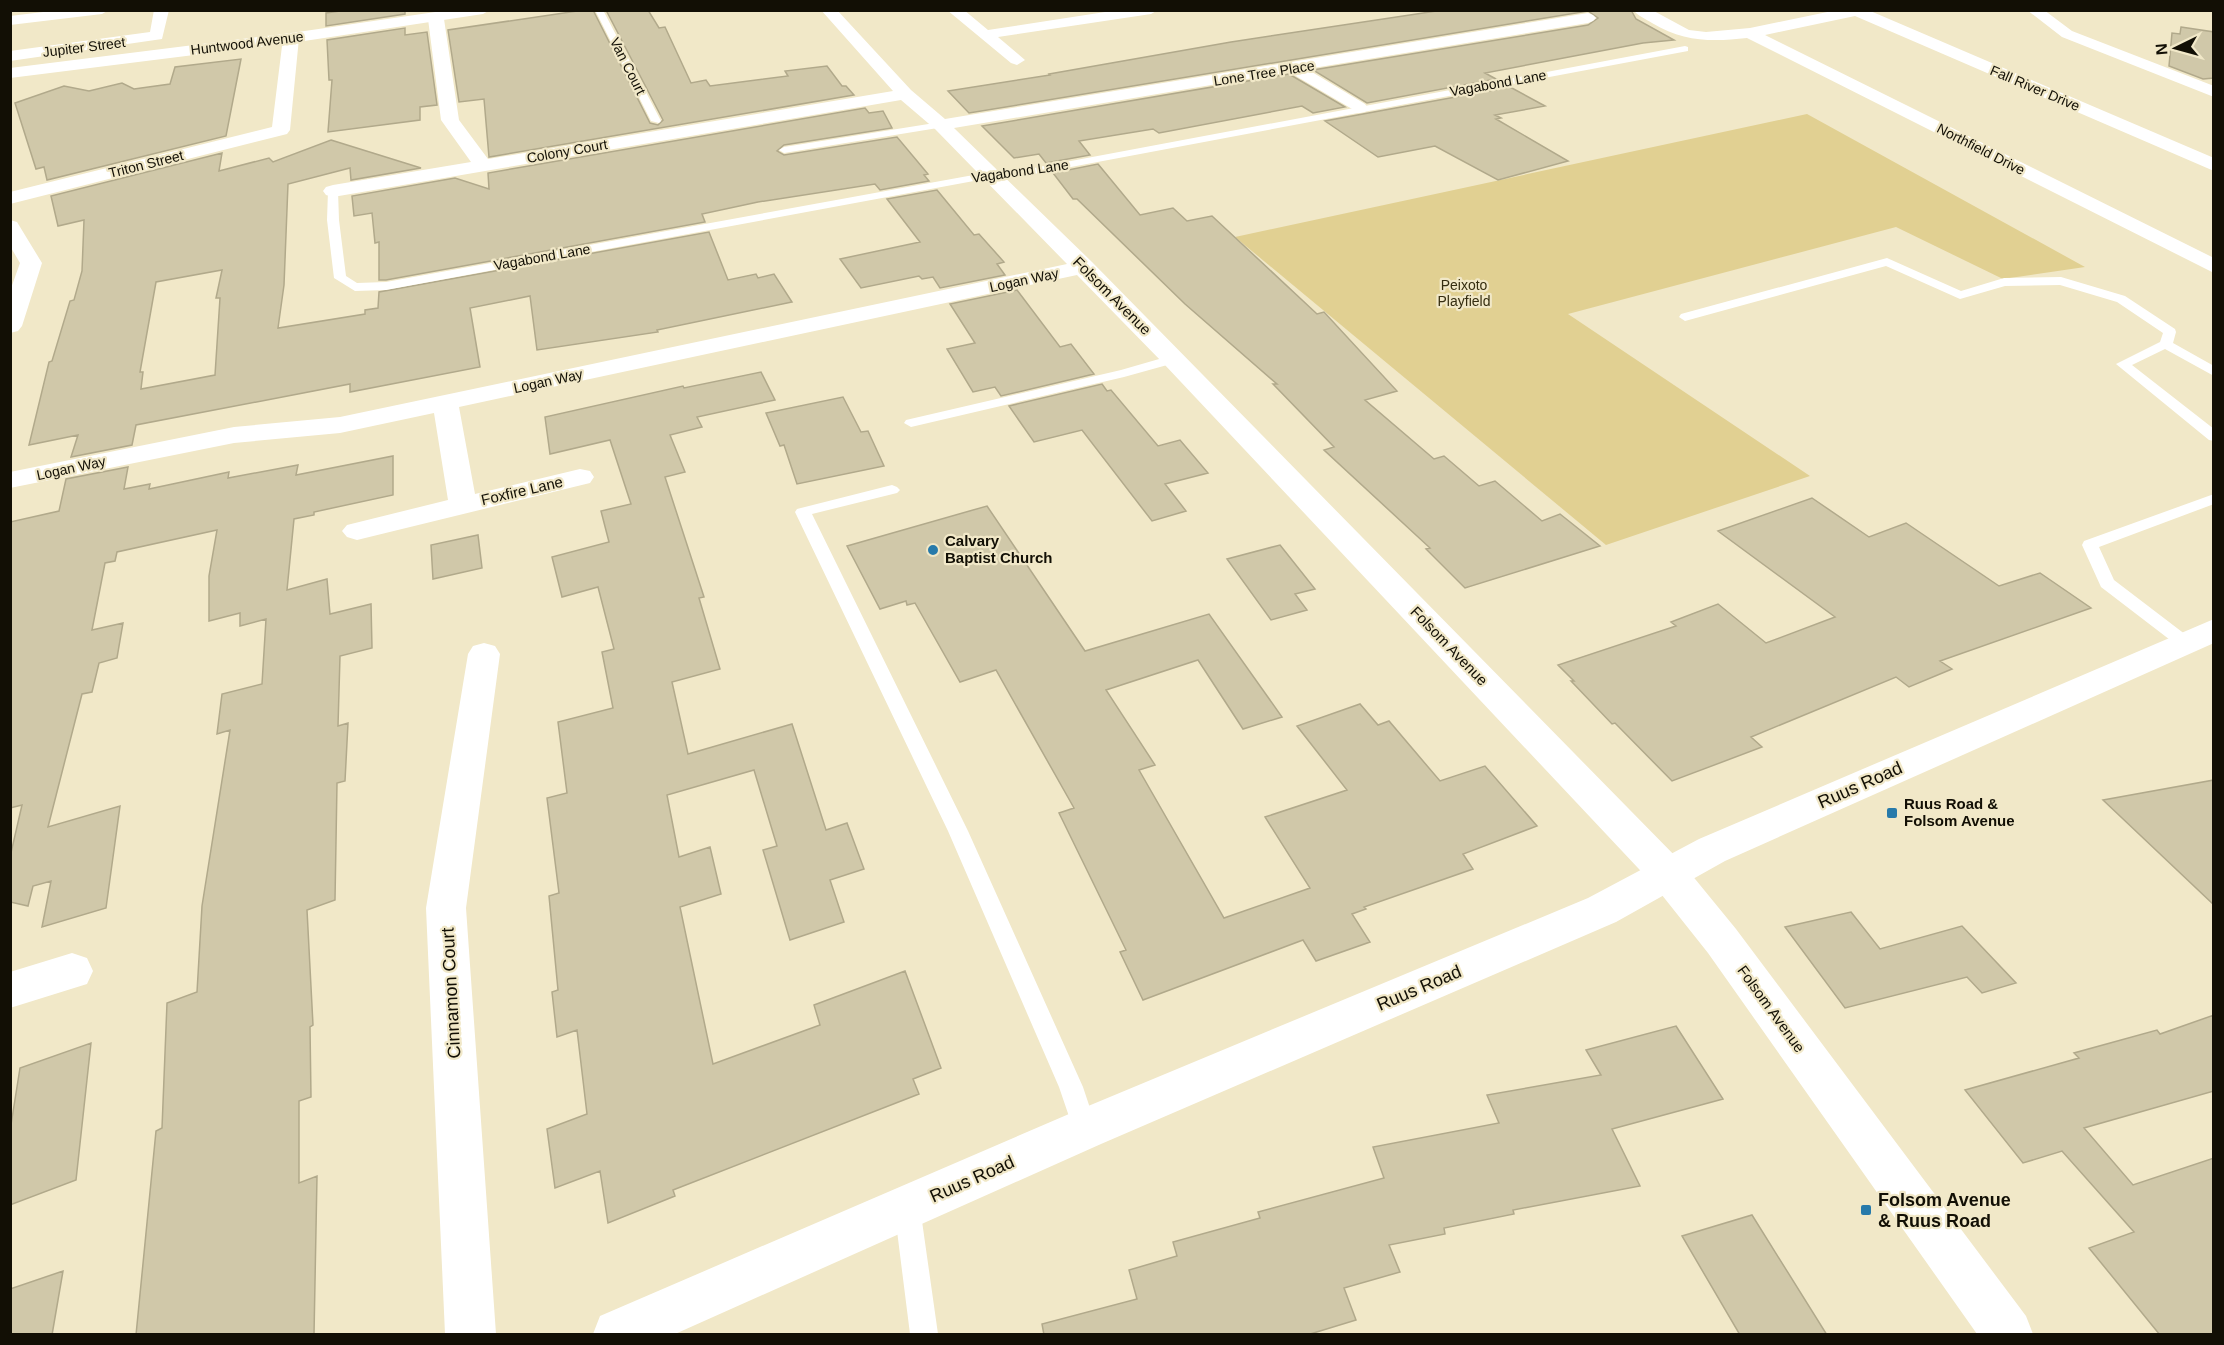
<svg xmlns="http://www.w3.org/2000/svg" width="2224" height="1345" viewBox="0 0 2224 1345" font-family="Helvetica,sans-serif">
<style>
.green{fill:#e1d092}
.building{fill:#d0c8a9;stroke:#b1a98b;stroke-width:1.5;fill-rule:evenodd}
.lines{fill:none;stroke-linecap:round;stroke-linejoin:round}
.lane{fill:#fff;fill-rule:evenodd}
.street{fill:#fff;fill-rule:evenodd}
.secondary{fill:#fff;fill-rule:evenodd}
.poi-dot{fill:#277aaa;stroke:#f1e8c8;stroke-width:2}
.labels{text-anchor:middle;stroke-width:4.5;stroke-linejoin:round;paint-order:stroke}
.far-street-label{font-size:14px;fill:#120f05;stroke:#f1e8c8}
.far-park-label{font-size:14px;fill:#352d10;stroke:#f1e8c8}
.street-label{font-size:15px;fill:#120f05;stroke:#f1e8c8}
.poi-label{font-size:15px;font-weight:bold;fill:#120f05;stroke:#f1e8c8;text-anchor:start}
.near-street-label{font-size:18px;fill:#120f05;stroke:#f1e8c8}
.near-poi-label{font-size:18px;font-weight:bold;fill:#120f05;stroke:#f1e8c8;text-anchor:start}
</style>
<rect width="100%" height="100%" fill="#f1e8c8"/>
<path class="green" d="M1807,114L2085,267L2003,279L1896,227L1568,314L1810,476L1606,545L1235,237Z"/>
<path class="building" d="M347,10H405V14L326,26V13Z
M584,10H593L650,123L658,125L663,120L606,10H648L659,28L665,27L691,83L706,80L710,86L788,76L785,71L827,66L842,86H846L854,95L489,157L484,99L459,102L448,30Z
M1443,10H1631L1636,19L1674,40L1643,43L1485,73L1496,79L1367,103L1313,70L1588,25L1598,18L1588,11L969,113L948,91L1050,75L1049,74L1231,42Z
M2181,27L2214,32V78L2203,79L2169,66L2172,33L2180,34Z
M405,28V35L427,32L437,105L420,107V120L328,132L332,80H329L327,40Z
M241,59L226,136L47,180L44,167L36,169L15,103L64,86L89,91L122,83L134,89L170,84L175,67Z
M1289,74L1345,107L1313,113L1302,106L1159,133L1153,129L1079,141L1090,155L1046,163L1039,154L1014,158L982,126Z
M1510,87L1545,106L1495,115L1501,118L1496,119L1568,161L1498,180L1435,146L1378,157L1325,121Z
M865,108L869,113L883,111L892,128L784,145L777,151L784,155L897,137L928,174L924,175L929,181L880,190L875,184L758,202L702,214L705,222L386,280H379V242L375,243L372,213L354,216L352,196L455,178L489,189L488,173Z
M331,140L421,168L351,180L350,168L288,184L284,285L278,328L365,314V310L378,308L379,292L709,232L728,280L756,274L758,278L774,274L792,302L657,330L658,332L537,350L530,296L470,308L480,367L350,392V384L136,425L132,445L71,457L78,435L29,445L49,362L52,361L70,301L74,300L82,271L84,220L58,226L51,196L222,153L219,171L269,158L273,162ZM222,270L216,298H220L215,375L141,389L143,372H140L156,282Z
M1098,164L1140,215L1173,208L1187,221L1212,216L1317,314L1324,312L1397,391L1365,400L1434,459L1444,456L1479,486L1495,481L1542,521L1560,514L1600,546L1465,588L1426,549L1430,548L1324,450L1334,447L1273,384H1277L1185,304L1077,199H1073L1053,173Z
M937,190L974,235L979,234L1004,262L997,264L1005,275L940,288L933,277L922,279L919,276L861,288L840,259L920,242L887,199Z
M1017,290L1060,347L1071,344L1094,374L1001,396L995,387L973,392L947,349L975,343L950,304Z
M761,372L775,400L697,417L702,427L670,435L685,472L665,477L704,597L699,598L720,669L672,682L688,754L792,724L826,830L847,823L864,869L830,880L844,922L790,940L763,850L777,846L754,770L667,795L679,857L710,847L721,894L680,907L713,1064L820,1025L814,1005L905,971L941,1068L913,1079L919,1094L673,1190L675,1196L608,1223L600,1171L555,1188L547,1129L587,1114L577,1030L557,1037L552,992L558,990L549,896L559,893L547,798L567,793L558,722L613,708L602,652L614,649L598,587L562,597L552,557L609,542L601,511L631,504L610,440L550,454L545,417L683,386L684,388Z
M1102,384L1107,391L1111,390L1158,446L1180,440L1208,473L1165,484L1186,511L1152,521L1082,430L1034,442L1009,406Z
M843,397L861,432L868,431L884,466L797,484L784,445L780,446L766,413Z
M393,456V495L314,512V515L294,519L287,590L327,579L330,614L371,604L372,648L340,656L338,726L348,723L345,781L337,783L335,900L307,910L313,1025L310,1027L311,1097L299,1101V1183L317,1176L314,1335H136L156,1131L162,1128L167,1003L197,992L202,906L230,730L217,734L222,694L262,684L266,619L240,626V613L209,621V576L217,530L117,552L115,561L105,563L92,630L123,623L117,658L99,663L92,692L82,694L48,827L120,806L106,908L42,927L51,881L33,886L28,906L10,902V857L22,805L10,808V522L59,511L66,479L128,467L124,489L150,484L149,489L229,472L228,478L298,465L296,475Z
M1812,498L1869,537L1906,523L1999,586L2040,573L2091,608L1940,661L1952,669L1909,687L1896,677L1751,737L1762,747L1672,781L1615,723L1612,724L1571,681H1574L1558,665L1676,626L1671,622L1718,604L1766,643L1835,617L1718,531Z
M987,506L1085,651L1209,614L1282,717L1243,729L1198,660L1106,690L1155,765L1139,770L1224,918L1310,888L1265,817L1347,790L1297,726L1360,704L1378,725L1389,721L1440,781L1485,766L1537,826L1463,854L1473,869L1364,907L1366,909L1352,914L1370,942L1316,961L1303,940L1143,1000L1120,952L1126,950L1059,813L1074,808L996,670L960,682L915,603L907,605L906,601L880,609L847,546Z
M478,535L482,568L433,579L431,545Z
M1280,545L1315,589L1295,594L1307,610L1271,620L1227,559Z
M2214,780V905L2103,800Z
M1851,912L1880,949L1962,926L2016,983L1982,993L1967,977L1845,1008L1785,927Z
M2214,1015V1091L2084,1128L2133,1185L2214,1158V1335H2160L2089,1248L2134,1232L2062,1151L2023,1163L1965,1090L2079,1058L2074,1053L2157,1030L2160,1034Z
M1676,1026L1723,1099L1612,1129L1640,1186L1513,1210L1514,1214L1444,1228L1445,1234L1389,1245L1400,1272L1344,1288L1356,1320L1307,1335H1044L1042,1324L1137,1299L1129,1270L1177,1256L1173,1242L1260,1218L1258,1212L1384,1178L1373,1147L1499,1123L1487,1095L1601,1075L1586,1050Z
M91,1043L76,1180L10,1205V1131L20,1068Z
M1752,1215L1827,1335H1740L1682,1236Z
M63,1271L52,1335H10V1289Z"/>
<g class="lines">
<path class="lane" d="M595,10H603L661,121L659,123L651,121Z
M1685,46L1688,47V51L1023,176L990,178L386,290L355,291L334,278L327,220L328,191L333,188L338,191L339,220L346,276L357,283L386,282L990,172L1023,170Z
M941,122L946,125L944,127L784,153L779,150L784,147Z
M1887,258L1961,291L2004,278L2061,277L2125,296L2175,329L2176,332L2173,343L2214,366V376L2165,349L2132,365L2214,429V441L2209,440L2116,364L2160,342L2163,333L2117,302L2060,285L2005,286L1960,299L1886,266L1685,321L1679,317L1681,314Z
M1173,355L1178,356L1180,359L1178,362L1124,377L911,427L904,423L906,420L1121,370Z
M892,485L897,487L900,490L897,493L812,514L968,831L1083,1087L1097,1129L1094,1137L1085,1141L1076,1137L1059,1087L948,831L795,512L797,509Z
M2214,494V504L2099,547L2114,580L2190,638L2193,642L2190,646H2178L2101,587L2082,545L2084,541Z
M907,1194L916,1198L920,1207L938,1334H910L894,1207L898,1198Z"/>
<path class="street" d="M60,10H109L102,14L10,25V16Z
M154,10H169L162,39L10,61V51L150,32Z
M821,10H837L911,90L945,119L1588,13L1593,15L1596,18L1593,21L1588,23L1307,69L1365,104L1368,108L1365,112L1359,113L1289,72L954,128L1092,262L1682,863L1736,929L2026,1316L2033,1334H1977L1708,953L1654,885L1164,364L1077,275L459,407L475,494L580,469L590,471L594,477L590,483L357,540L347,537L342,531L347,525L448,500L434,413L340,433L234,443L10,488V472L234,427L340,417L1067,264L935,129L901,100L333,197L326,195L323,191L326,187L333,185L471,162L441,120L428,19L431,16L436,14L444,19L459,120L488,159L893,91Z
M947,10H964L988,30L1118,10H1158L1151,14L998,37L1025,60L1017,65L1011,63Z
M1633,10H1652L1689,30L1706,32L1750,28L1837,10H1868L2214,158V171L1855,16L1765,35L2214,258V273L1747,38C1712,42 1684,42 1652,23C1646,19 1638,16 1633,10Z
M2027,10H2044L2072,31L2214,86V97L2062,37Z
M291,33L299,38L290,130L287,134L10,204V192L272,127L283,38Z
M10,220L17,222L42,263L22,326L18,331L10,333V291L20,263L10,246Z
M484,643L495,646L500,654L466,908L496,1334H445L426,908L468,654L473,646Z
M72,953L87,958L93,971L87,984L10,1008V972Z"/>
<path class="secondary" d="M449,10H490L483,14L291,43L10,78V68L291,33Z
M2214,619V643L1725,861L1616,922L1101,1144L675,1334H593L600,1316L1069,1114L1588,898L1699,839Z"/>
</g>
<g class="poi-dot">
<circle cx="933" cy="550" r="6"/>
<rect x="1886" y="807" width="12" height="12" rx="3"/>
<rect x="1860" y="1204" width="12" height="12" rx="3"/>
</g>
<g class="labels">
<g class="far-street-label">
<text transform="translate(247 43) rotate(-7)" y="5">Huntwood Avenue</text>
<text transform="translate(84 47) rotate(-7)" y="5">Jupiter Street</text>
<text transform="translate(628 66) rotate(63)" y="5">Van Court</text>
<text transform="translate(1264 73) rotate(-9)" y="5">Lone Tree Place</text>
<text transform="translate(1498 83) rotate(-10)" y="5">Vagabond Lane</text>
<text transform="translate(2035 88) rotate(23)" y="5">Fall River Drive</text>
<text transform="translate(1981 149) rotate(27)" y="5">Northfield Drive</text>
<text transform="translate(567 151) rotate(-10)" y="5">Colony Court</text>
<text transform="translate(146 164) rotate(-14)" y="5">Triton Street</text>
<text transform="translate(1020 171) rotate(-8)" y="5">Vagabond Lane</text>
<text transform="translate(542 257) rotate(-10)" y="5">Vagabond Lane</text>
<text transform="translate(1024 280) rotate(-12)" y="5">Logan Way</text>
<text transform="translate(548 381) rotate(-12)" y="5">Logan Way</text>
<text transform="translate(71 468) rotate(-12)" y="5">Logan Way</text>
</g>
<g class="far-park-label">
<text x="1464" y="290">Peixoto<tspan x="1464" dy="16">Playfield</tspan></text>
</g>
<g class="street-label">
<text transform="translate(1112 296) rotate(45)" y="5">Folsom Avenue</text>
<text transform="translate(522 491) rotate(-13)" y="5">Foxfire Lane</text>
<text transform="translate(1449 646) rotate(46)" y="5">Folsom Avenue</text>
<text transform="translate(1771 1009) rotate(54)" y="5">Folsom Avenue</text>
</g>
<g class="poi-label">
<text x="945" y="546">Calvary<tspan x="945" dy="17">Baptist Church</tspan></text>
<text x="1904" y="809">Ruus Road &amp;<tspan x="1904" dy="17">Folsom Avenue</tspan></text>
</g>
<g class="near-street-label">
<text transform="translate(1860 785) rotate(-24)" y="6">Ruus Road</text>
<text transform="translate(1419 988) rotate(-23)" y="6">Ruus Road</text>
<text transform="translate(451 993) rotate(-93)" y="6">Cinnamon Court</text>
<text transform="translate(972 1179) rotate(-24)" y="6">Ruus Road</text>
</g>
<g class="near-poi-label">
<text x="1878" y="1206">Folsom Avenue<tspan x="1878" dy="21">&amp; Ruus Road</tspan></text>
</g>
</g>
<rect width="2224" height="1345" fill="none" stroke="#120f05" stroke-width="24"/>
<g transform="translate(2176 48) rotate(265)" stroke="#f1e8c8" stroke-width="4.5" paint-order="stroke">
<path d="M0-4.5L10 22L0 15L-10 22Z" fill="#120f05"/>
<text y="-9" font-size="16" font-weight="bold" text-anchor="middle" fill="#120f05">N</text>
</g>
</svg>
